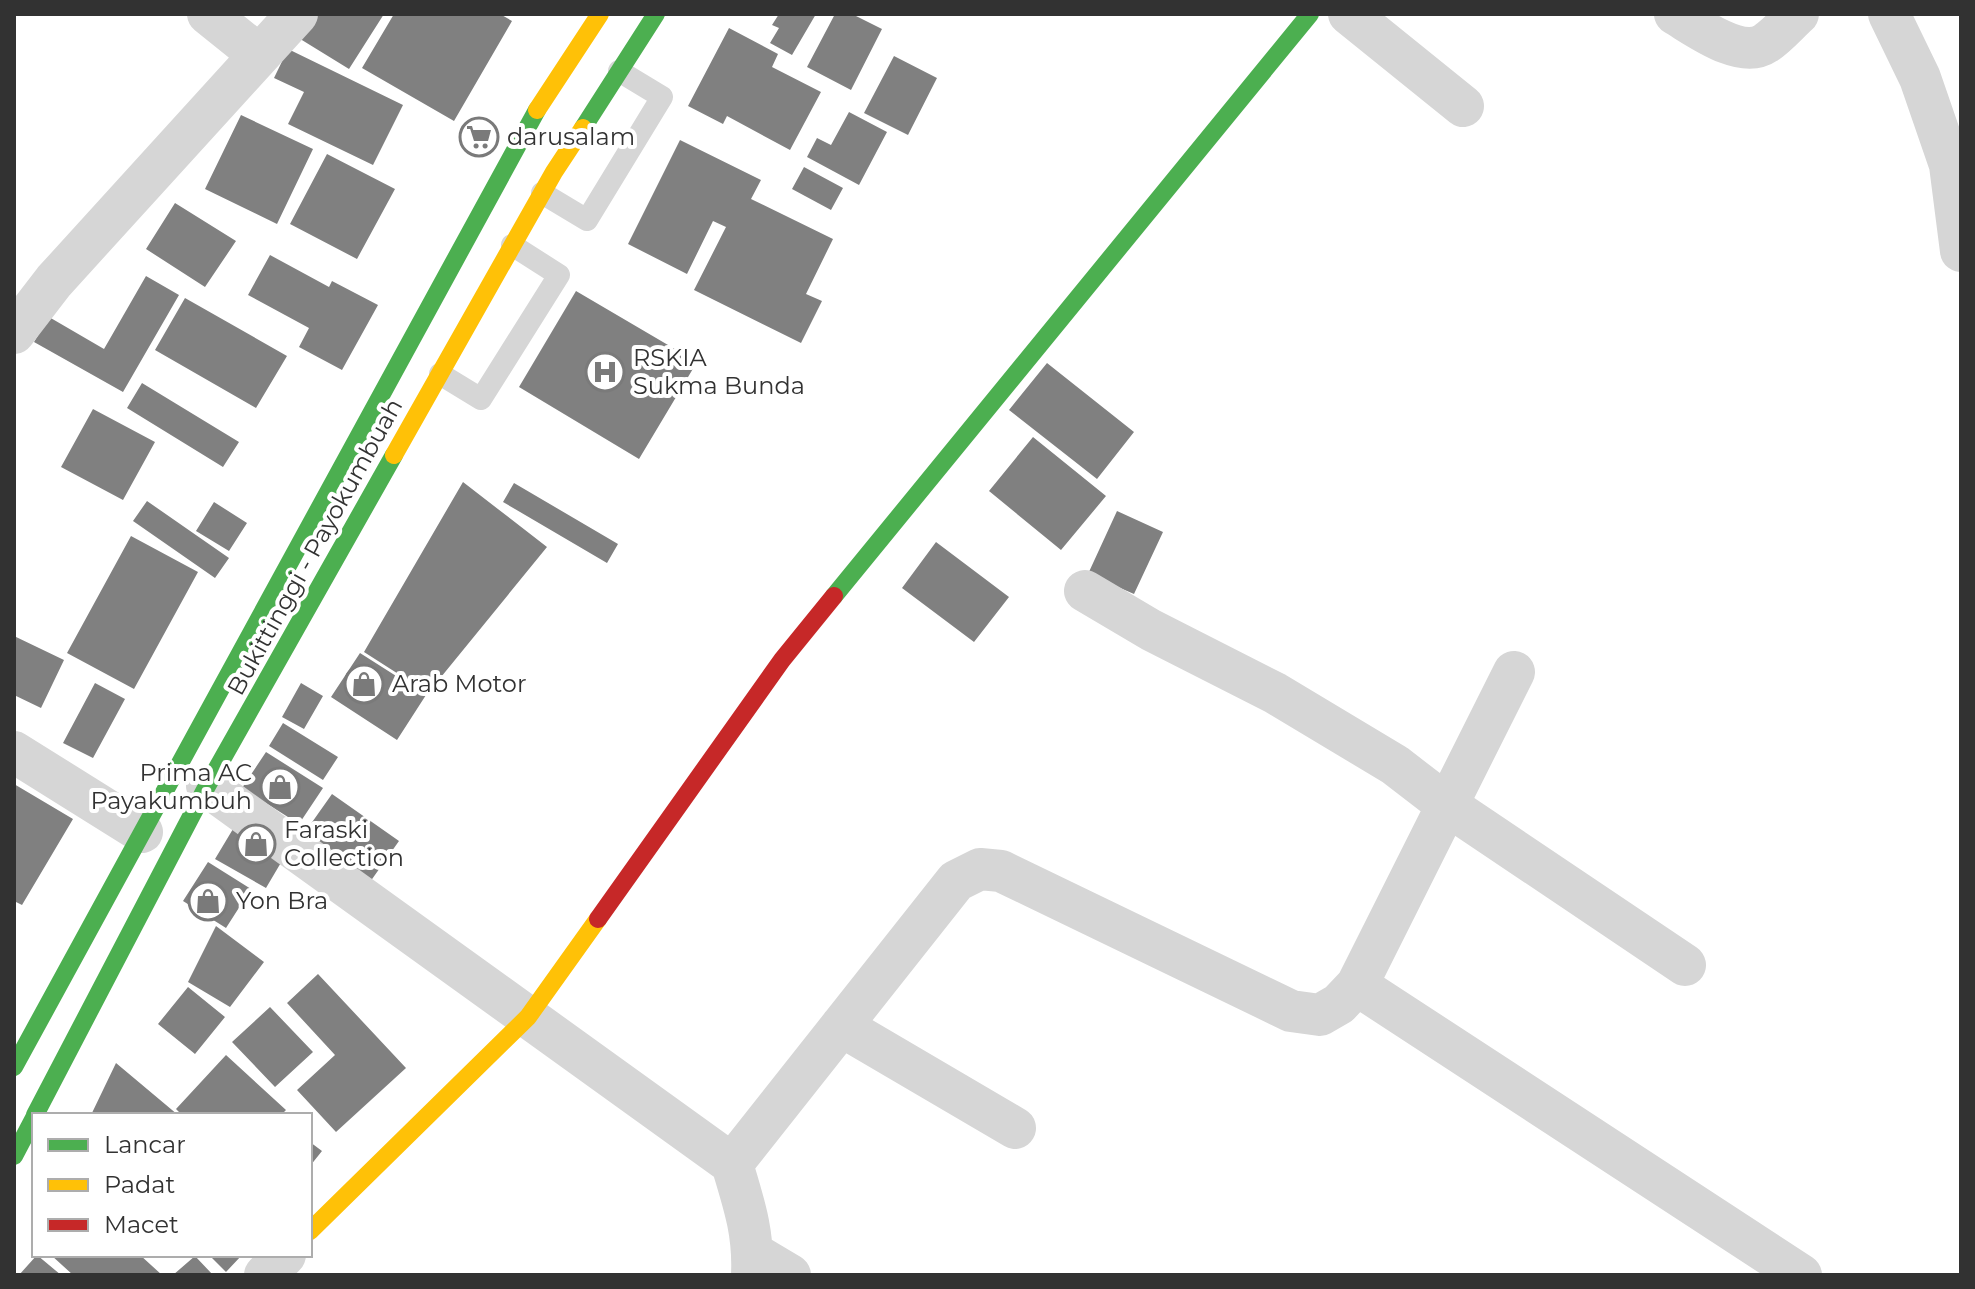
<svg xmlns="http://www.w3.org/2000/svg" width="1975" height="1289" viewBox="0 0 1975 1289" font-family="Montserrat,sans-serif">
<style>
.building{fill:#808080}
.lines{fill:none;stroke-linecap:round;stroke-linejoin:round}
.lane{stroke:#d6d6d6;stroke-width:22}
.street{stroke:#d6d6d6;stroke-width:42}
.fast{stroke:#4caf50;stroke-width:18}
.slow{stroke:#ffc107;stroke-width:18}
.jam{stroke:#c62828;stroke-width:18}
.labels{text-anchor:middle;stroke-width:8;stroke-linejoin:round;paint-order:stroke}
.poi-label{font-size:24px;fill:#323232;stroke:#fff;text-anchor:start}
.street-label{font-size:24px;fill:#323232;stroke:#fff}
</style>
<rect width="100%" height="100%" fill="#fff"/>
<path class="building" d="M319,14H384L349,69L297,37Z
M394,14H500L512,21L454,121L362,68Z
M779,14H816L792,55L770,43L779,28L772,25Z
M835,14H852L882,29L851,90L807,67Z
M729,28L778,54L772,67L821,92L790,150L727,116L723,124L688,106Z
M288,49L403,105L373,165L288,124L304,92L274,78Z
M894,56L937,78L908,135L864,113Z
M849,112L887,132L859,185L807,157L817,138L831,145Z
M241,115L313,149L277,224L205,189Z
M680,140L761,180L751,199L833,239L806,294L822,301L801,343L694,290L726,227L713,221L687,274L628,244Z
M327,154L395,189L357,259L290,224Z
M804,167L843,188L831,210L792,189Z
M175,203L236,241L205,287L146,249Z
M270,255L329,287L332,281L378,305L342,370L299,347L309,328L248,295Z
M146,276L179,295L123,392L34,342L49,317L104,349Z
M576,291L697,362L639,459L519,387Z
M185,298L287,356L256,408L155,350Z
M1047,363L1134,432L1097,479L1009,410Z
M142,383L239,442L223,467L127,408Z
M93,409L155,442L123,500L61,467Z
M1033,437L1106,496L1061,550L989,491Z
M463,482L547,547L428,693L364,652Z
M514,483L618,544L607,563L503,502Z
M147,501L229,558L215,578L133,521Z
M214,502L247,523L229,551L196,531Z
M1117,511L1163,532L1134,594L1088,574Z
M131,536L198,572L134,689L67,653Z
M936,542L1009,597L974,642L902,588Z
M14,636L64,660L41,708L14,695Z
M360,653L426,695L397,740L331,697Z
M95,683L125,699L93,758L63,743Z
M301,683L323,696L304,729L282,717Z
M283,723L338,757L323,780L269,746Z
M266,752L323,788L299,824L242,788Z
M14,784L73,819L22,905L14,901Z
M332,794L399,841L370,882L303,835Z
M239,819L289,849L266,888L215,859Z
M208,862L251,889L226,928L183,901Z
M216,926L264,962L230,1007L188,982Z
M318,974L406,1068L336,1132L297,1090L335,1055L287,1003Z
M188,987L225,1017L195,1054L158,1024Z
M270,1007L313,1052L275,1087L232,1042Z
M226,1055L286,1110L281,1115H182L176,1109Z
M116,1063L178,1115H91Z
M310,1142L322,1151L310,1166Z
M37,1255L61,1275H19Z
M51,1255H140L162,1275H73Z
M209,1255H242L226,1272Z
M195,1256L213,1275H173Z"/>
<g class="lines">
<path class="lane" d="M542,193L587,220L662,97L619,71
M440,374L481,399L559,275L512,245"/>
<path class="street" d="M208,14L259,55
M1349,14L1463,106
M1675,14C1697,27 1741,60 1766,43C1777,36 1788,23 1798,14
M1889,14L1920,78L1950,165L1961,251
M14,333L54,281L297,14
M1085,591L1151,630L1275,693L1395,765L1447,805L1685,965
M14,752L142,832
M207,786L732,1164C744,1204 754,1233 752,1275
M1357,985L1801,1275
M841,1026L1015,1128
M732,1164L956,881L980,869L1001,871L1291,1011L1320,1015L1339,1004L1357,985L1514,672
M753,1253L790,1275
M265,1275L285,1255"/>
<path class="fast" d="M583,128L656,14
M834,596L1310,14
M14,1067L537,110
M35,1115L207,786L394,455
M14,1156L34,1118"/>
<path class="slow" d="M537,110L600,14
M394,455L554,172L583,128
M310,1231L528,1017L598,919"/>
<path class="jam" d="M598,919L782,660L834,596"/>
</g>
<defs>
<g id="supermarket-ring" transform="scale(2)"><circle r="9.5" fill="#fff" stroke="#7a7a7a" stroke-width="1.5"/><path d="M-6-5.5h2.5l.6 2H6L4.5 2H-2.5L-4.4-4H-6ZM-1.5 3.2a1.3 1.3 0 1 0 .1 0ZM3 3.2a1.3 1.3 0 1 0 .1 0Z" fill="#7a7a7a"/></g>
<g id="hospital-ring" transform="scale(2)"><circle r="9.5" fill="#fff" stroke="#7a7a7a" stroke-width="1.5"/><path d="M-5-5h3v3.5h4V-5h3V5h-3V1.5h-4V5h-3Z" fill="#7a7a7a"/></g>
<g id="shop-ring" transform="scale(2)"><circle r="9.5" fill="#fff" stroke="#7a7a7a" stroke-width="1.5"/><path d="M-5-2.5h2.3a2.7 3.5 0 0 1 5.4 0H5L5.5 6h-11ZM-1.5-2.5h3a1.5 2.3 0 0 0-3 0Z" fill="#7a7a7a"/></g>
</defs>
<g fill-rule="evenodd">
<use href="#supermarket-ring" x="479" y="137"/>
<use href="#hospital-ring" x="605" y="372"/>
<use href="#shop-ring" x="364" y="684"/>
<use href="#shop-ring" x="280" y="787"/>
<use href="#shop-ring" x="256" y="844"/>
<use href="#shop-ring" x="208" y="901"/>
</g>
<g class="labels">
<g class="poi-label">
<text x="507" y="145">darusalam</text>
<text x="633" y="366">RSKIA<tspan x="633" dy="28">Sukma Bunda</tspan></text>
<text x="392" y="692">Arab Motor</text>
<text x="252" y="781" text-anchor="end">Prima AC<tspan x="252" dy="28">Payakumbuh</tspan></text>
<text x="284" y="838">Faraski<tspan x="284" dy="28">Collection</tspan></text>
<text x="236" y="909">Yon Bra</text>
</g>
<g class="street-label">
<text transform="translate(315 547) rotate(-61)" y="8">Bukittinggi - Payokumbuah</text>
</g>
</g>
<rect width="1975" height="1289" fill="none" stroke="#323232" stroke-width="32"/>
<rect x="32" y="1113" width="280" height="144" fill="#ffffff" stroke="#adadad" stroke-width="2"/>
<rect x="48" y="1139" width="40" height="12" fill="#4caf50" stroke="#adadad" stroke-width="2"/>
<text x="104" y="1153" font-size="24" fill="#323232">Lancar</text>
<rect x="48" y="1179" width="40" height="12" fill="#ffc107" stroke="#adadad" stroke-width="2"/>
<text x="104" y="1193" font-size="24" fill="#323232">Padat</text>
<rect x="48" y="1219" width="40" height="12" fill="#c62828" stroke="#adadad" stroke-width="2"/>
<text x="104" y="1233" font-size="24" fill="#323232">Macet</text>
</svg>
